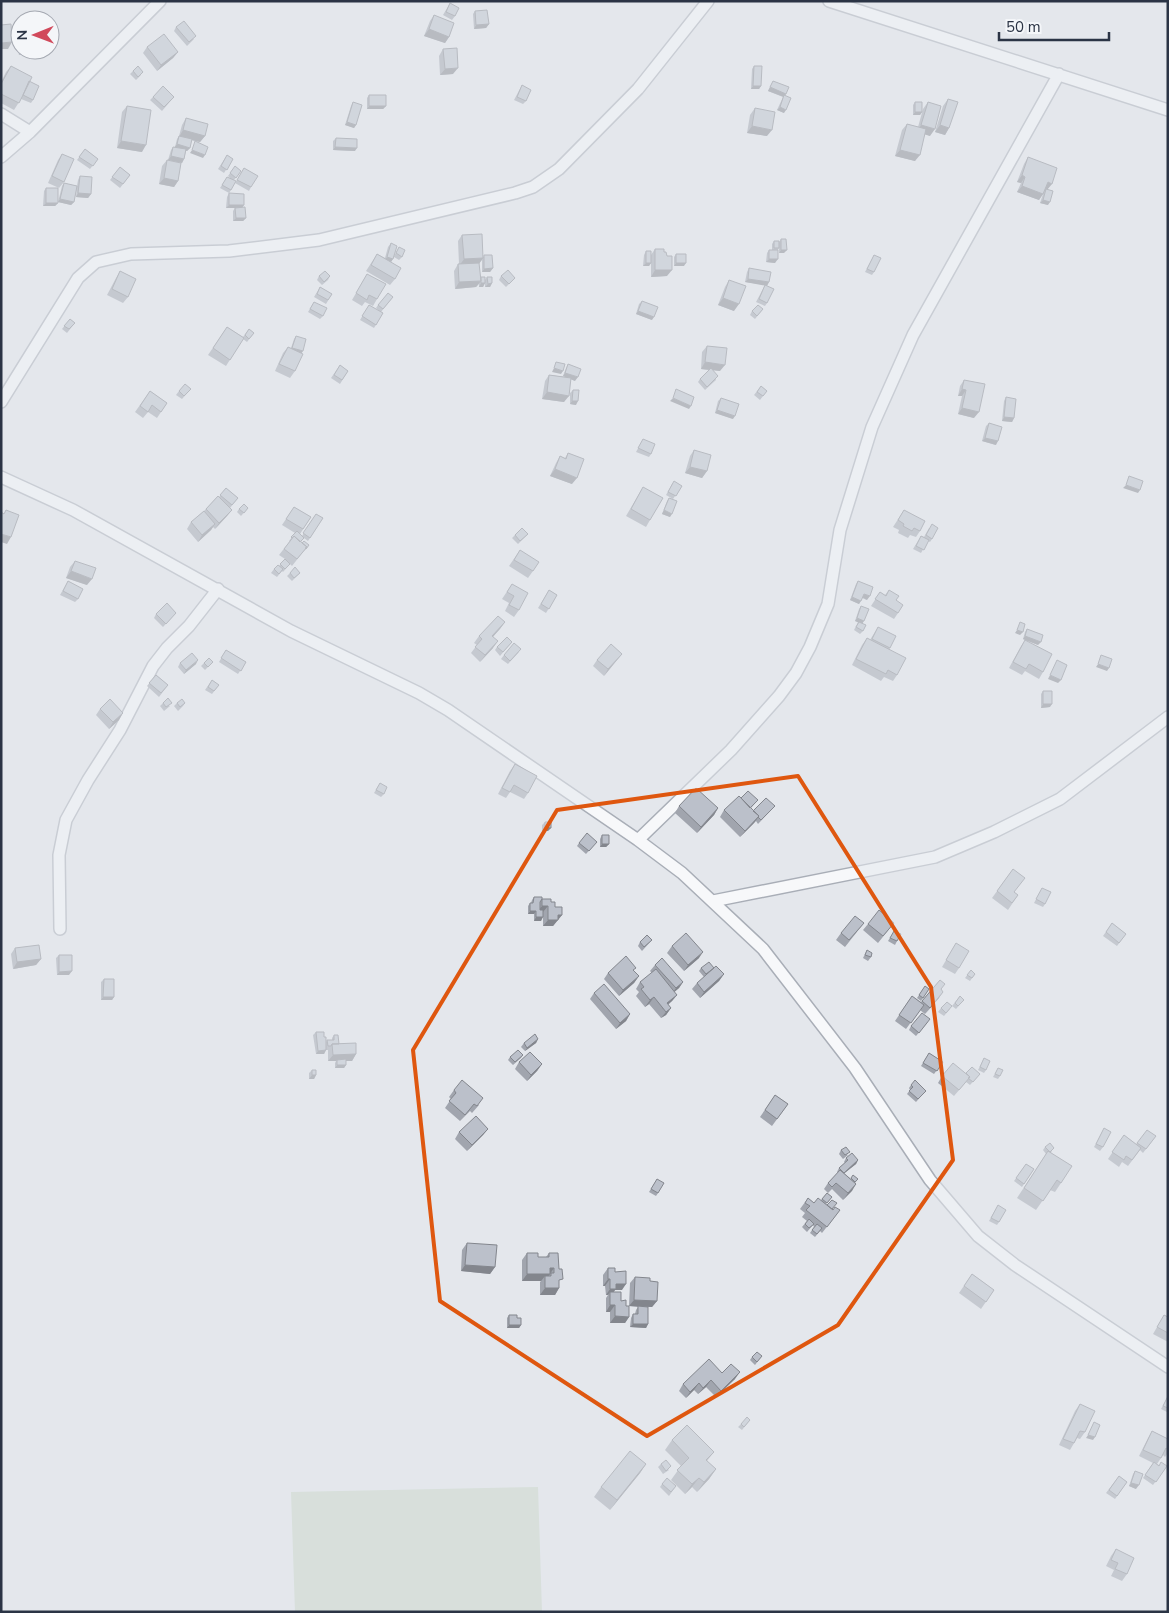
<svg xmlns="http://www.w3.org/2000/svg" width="1169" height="1613" viewBox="0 0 1169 1613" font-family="'Nunito Sans',sans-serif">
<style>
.green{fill:#c9d6c5}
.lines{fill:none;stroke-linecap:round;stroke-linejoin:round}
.minor-casing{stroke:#a9aeb7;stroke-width:14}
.minor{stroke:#f7f8fa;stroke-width:11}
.wall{fill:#a1a5ae}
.shaded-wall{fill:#83868d}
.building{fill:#bbc0ca;stroke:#83868d}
.marked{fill:none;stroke:#df570f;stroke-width:4;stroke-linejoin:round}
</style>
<rect width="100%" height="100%" fill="#e4e7ec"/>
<path class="green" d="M538,1487L542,1612H295L291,1492Z"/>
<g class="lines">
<g class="minor-casing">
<path id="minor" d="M829,1L1168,110
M1,114L30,132
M1,157L30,132L160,1
M1,402L78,278L96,262L131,254L229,251L319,240L515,193L533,187L559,169L638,89L708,1
M1,477L73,510L291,631L419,693L448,710L638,840L682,873L763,949L855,1068L930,1180L978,1236L1015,1265L1168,1367
M638,840L731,750L779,696L796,673L810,647L828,604L840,530L872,427L913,335L1059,74
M713,901L935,857L994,832L1060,799L1168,717
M60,929L59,855L66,820L88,780L120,730L153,666L167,648L189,626L218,589"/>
</g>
<use href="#minor" class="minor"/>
</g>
<path class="wall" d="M450,3L455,16L452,20L443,15Z
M475,11L489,24L486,28L474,29L473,14Z
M434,15L449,37L445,43L424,36L430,21Z
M176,27L194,39L187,46L174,31Z
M20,29V50H31L29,52L19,55L13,34L15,31Z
M147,47L178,52L173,58L157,71L143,53Z
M443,49L453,74L440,75L439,56Z
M11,66L29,81L33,100L31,103L21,99L14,110L1,103V82L6,72Z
M754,66L761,86L759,89H751L752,69Z
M133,71L141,75L136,80L130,74Z
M773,81L786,94L785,95L784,113L777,110L783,97L768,91Z
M522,85L526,101L523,104L514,100Z
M369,95L386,106L383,109H367V98Z
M153,97H174L162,111L150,100Z
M948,99L949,128L945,135L935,132L943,106Z
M353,102L356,125L354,128L345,125L351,106Z
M915,102L922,112L920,115H913V105Z
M928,102L930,136L925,134L915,161L895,156L902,130L907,124L918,127L923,109Z
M127,106L142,152L117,148L122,112Z
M755,108L767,136L747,133L750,115Z
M186,118L205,136L200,142L191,140L190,148L187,151H186L184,159L182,163L168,160L171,150L173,147H175L177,139L179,136L182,125Z
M336,138L355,151L333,150V141Z
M85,149L98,159L90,169L77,160Z
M62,154L64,182L59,188L48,183L58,160Z
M227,155L233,159L224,173L218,169Z
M1028,157L1047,189L1048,205L1040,203L1043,194L1039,200L1017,192L1021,183L1017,182L1024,164Z
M167,160L178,181L174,187L159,184L162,166Z
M235,166L241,171L234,180L231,190L229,193L220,188L227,177L231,179L228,176Z
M120,167L130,175L120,188L110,180Z
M244,168L251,187L249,191L235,183Z
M80,176L91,194L88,198L76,197L77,188L74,202L71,205L58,202L62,186L64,183L77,186L78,180Z
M46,188L58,203L55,206H43L44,191Z
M229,193L242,207L246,218L243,221H233V211L235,208H226L227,197Z
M462,235L483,256L493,268L490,272H482V260L479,263L480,277L485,280L487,277L492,283L490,287H485V283L483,287H479V284L476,287L455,289L454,271L458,264H459L458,241Z
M781,239L784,253H779V248L778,250L775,263L766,262L767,253L769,250H772V244L774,241L779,242Z
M391,243L394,256L399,247L402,257L399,260L394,257L391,262L395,279L390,285L366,271L377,254L385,258L388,247Z
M655,249L664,252L667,276L651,277V263L649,266H643L644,255L646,251L651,255Z
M676,254L684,266H674V257Z
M874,255V272L872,275L865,272Z
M749,268L769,282L767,285V303L765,306L756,302L765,285L745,282L747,272Z
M120,271L128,297L123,303L107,295L116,278Z
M367,274L377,299L373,306L365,302L362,306L352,300Z
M319,276H330L328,280L322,285L317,280Z
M501,276L515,278L506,287L499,280Z
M729,280L734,311L718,305L725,287Z
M320,287L332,294L326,304L314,297Z
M393,297L381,312L383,313L374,328L360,320L369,305L380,312L376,308L378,305Z
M642,301L652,320L636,314L639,304Z
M314,302L323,316L320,319L308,312Z
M763,309L755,319L750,315L752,311Z
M70,319L75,323L67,333L62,329Z
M227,327L243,337L249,329L254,333L247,342L243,339L226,366L208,355Z
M296,336L301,353L295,371L290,378L275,371L283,353L288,347L291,348L294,339Z
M707,346L720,371L713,370L716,380L705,390L698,382L700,379L709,370L701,369L702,352Z
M568,364L575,381L571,379L564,402L542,399L545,381L549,375L567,377L563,376L566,368Z
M340,365L348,371L340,384L331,378Z
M964,380L974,418L958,414L962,396H958L960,386Z
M761,386L767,391L760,400L754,395Z
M191,389L182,399L176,395L179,391Z
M573,390L576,405L570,404V393Z
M150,391L167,403L157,418L148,412L143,418L135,412Z
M1006,397L1014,418L1012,422L1002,421L1004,401Z
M721,398L733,419L715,413L718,401Z
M989,423L996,445L982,441L986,426Z
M643,439L651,454L649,457L636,452Z
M694,450L707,471L702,478L685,473L690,456Z
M568,453L572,484L550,476L556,463L560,456L565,458Z
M672,484L682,486L673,499L670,517L662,514L667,501L669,498L673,499L666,495Z
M643,487L650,520L646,527L626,516Z
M226,488L238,498L230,508L232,510L227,516L215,529L213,527L211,530L198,542L187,529L191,522L204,511L218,496L219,497Z
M294,507L311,517L300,534L302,536L316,514L323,518L308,541L304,538L301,542L309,545L307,548L303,552L292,566L288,562L290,564L283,572L282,571L277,577L271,573L274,569L279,566L285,559L279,555L290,541H289L295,533L282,525Z
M248,508L241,516L237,512L239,509Z
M904,510L920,531L916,537L910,535L908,538L898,533L899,530L893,527Z
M929,528L932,539L930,542L928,541L921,553L913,549L921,536L924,537Z
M528,534L518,544L512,538L515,535Z
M520,550L533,571L528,578L509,566Z
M75,561L87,585L66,578L70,567Z
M290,573H300L292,581L287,576Z
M68,581L78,599L75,602L60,595Z
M858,581L867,600L862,598L859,604L850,600L856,584Z
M512,584L519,610L514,617L505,611L509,603L502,599Z
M549,590L557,595L546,613L538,608Z
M889,590L896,600L898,613L894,619L871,606L880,592L885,595Z
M861,606L863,631L860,634L854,630L858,622L855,621L859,609Z
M176,613L163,627L154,618L156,614Z
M505,622L493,637V648L480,662L471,653L477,645L474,643L479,636Z
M878,627L890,648L889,650L897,675L893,681L884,677L881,681L852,665L862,645L867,638L870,640Z
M1027,629L1038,645L1028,641L1043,672L1039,679L1025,671L1022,675L1009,668L1021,646L1025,640L1023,639L1025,632Z
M512,642L500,656L495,650L497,647Z
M226,650L246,662L238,674L219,662Z
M519,652L508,664L501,659L504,655Z
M622,654L604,676L593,666L597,660Z
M213,662L205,670L201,666L204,663Z
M180,663L196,664L184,674L178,667Z
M156,675L168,685L159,697L147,686Z
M212,680L219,685L212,694L205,690Z
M1043,691L1050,707L1041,708V694Z
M163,703L170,706L164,711L160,706Z
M177,703H185L183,706L178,711L174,706Z
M100,709L119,720L109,729L96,715Z
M515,764L528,793L524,799L510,792L506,798L498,794L510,771Z
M380,783L384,794L381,797L374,793Z
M741,798L758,800L751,808L753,811L775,806L758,824L756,821L740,837L720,817L724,810Z
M679,806L718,808L714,815L697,833L675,813Z
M545,822L548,831H542V825Z
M602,835L609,844L606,847H600V839Z
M579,843L594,845L586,854L577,846Z
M1013,869L1014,892L1018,895L1008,910L992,898Z
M1042,888L1045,904L1043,907L1034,903Z
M534,897L551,902L562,915L553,926H543V912L541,921H534V914H528V906L530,903H531L532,900Z
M864,923L845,947L836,940L841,933Z
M894,923L878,943L863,930L868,924Z
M1112,923L1126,934L1117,946L1103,936Z
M894,931L897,941L895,945L888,941Z
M652,940L642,951L638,946L640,942Z
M956,943L959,968L955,974L942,967Z
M672,946L699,958L684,971L667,953Z
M15,948L41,959L36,965L13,969L11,954Z
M867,950L871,957L868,961L863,958Z
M59,955L69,975H57L56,958Z
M655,965L683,982L679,988L674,992L677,995L672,1001L668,1005L671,1008L666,1015L661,1018L649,1004L645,1007L636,996L639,992L636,989L640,982L652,973L650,971Z
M701,968H714L724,974L719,981L700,998L692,989L697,983L704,977L699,971Z
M971,970L975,974L970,981L965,978Z
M634,971L639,976L634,983L619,996L604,979L608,973Z
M104,979L114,997L112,1000H101V982Z
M940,980L941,990L939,998L925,1014L920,1010L906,1029L895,1021L912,996L921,1002Z
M925,986L929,989L921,1001L917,998Z
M594,993L630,1014L626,1021L616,1029L590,999Z
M960,996L964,1000L956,1009L952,1006Z
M941,1008L950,1009L944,1016L938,1012Z
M928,1022L916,1036L909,1030L911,1026Z
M316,1032L324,1037L326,1042L327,1040H332V1038L334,1035L339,1044L356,1054L352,1061H346V1065L344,1068H335V1063L336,1061H328V1050H326L324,1054H316L313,1035Z
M538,1039L536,1043L525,1051L521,1047L524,1043Z
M929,1053L943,1062L934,1074L921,1066Z
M523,1055L521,1058L513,1065L508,1060L510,1057Z
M984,1058L986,1070L984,1073L978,1070Z
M519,1062L542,1064L537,1071L527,1081L515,1069Z
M998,1068L1000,1076L998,1079L993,1077Z
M312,1070L316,1075L314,1079H309V1073Z
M966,1073L980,1074L970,1085L966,1082L954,1096L938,1083L942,1076Z
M911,1085L923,1094L916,1102L907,1094L910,1090L909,1088Z
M454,1090L479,1105L472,1113L470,1111L460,1121L445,1108L451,1099L449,1097Z
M775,1095L788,1104L772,1126L760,1117Z
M1104,1128L1103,1147L1100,1151L1094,1147Z
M488,1129L483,1135L467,1151L455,1139L459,1132Z
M1124,1135L1136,1144L1137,1143L1156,1136L1143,1153L1140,1150L1128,1166L1122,1162L1119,1167L1108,1159Z
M1045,1147L1052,1151L1051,1152L1061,1183L1055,1192L1050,1190L1036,1210L1017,1198L1046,1154L1043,1150Z
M841,1150L848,1155L843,1159L839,1154Z
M846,1158L858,1160L856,1164L844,1173L851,1179L853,1175L858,1179L855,1183L856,1184L843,1200L832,1189L828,1193L824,1189L828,1183L838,1173L837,1172L839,1168L845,1163L844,1162Z
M1026,1164L1034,1169L1022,1187L1014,1181Z
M657,1179L658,1193L656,1196L649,1192Z
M827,1193L832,1197L826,1204L832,1209L840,1210L822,1233L820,1231L815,1237L810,1233L814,1227L813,1225L807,1232L802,1227L807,1221L802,1217L805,1213L800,1209L808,1198L814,1203L821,1200Z
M998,1205L999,1222L997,1225L989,1221Z
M467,1243L495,1267L490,1274L461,1271L462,1250Z
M527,1253L538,1257H546L549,1253L559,1285V1288L555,1295H540V1282L541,1281H522V1260Z
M608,1268L622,1290H615L614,1292L621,1301L626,1306L629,1317L625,1323H610V1312H606V1298L608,1295H606L605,1286H603V1275Z
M972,1274L994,1290L981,1309L959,1293Z
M635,1277L650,1281L657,1301L652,1307H648V1324L646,1328L630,1327L631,1318L633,1314H635L636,1310L638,1307L629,1306L630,1283Z
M509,1315L517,1318L521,1325L519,1328H507V1318Z
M1164,1315L1168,1317V1342L1153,1334Z
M762,1356L755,1365L750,1360L752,1357Z
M722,1373L735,1379L716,1397L706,1387L698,1394L694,1390L686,1398L679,1391L683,1384Z
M1168,1396V1411L1167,1412L1161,1409Z
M1080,1404L1085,1432L1080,1439L1077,1438L1070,1450L1059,1445L1075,1411Z
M750,1420L742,1430L738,1427L741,1424Z
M1152,1431L1168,1439V1453L1165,1457L1163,1455L1157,1464L1159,1465L1167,1466L1153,1485L1143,1478L1153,1463L1139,1456L1148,1438Z
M672,1440L714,1452L707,1461L716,1469L709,1479L697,1492L692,1487L685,1494L671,1480L681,1466L665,1450Z
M646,1464L640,1473L610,1510L594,1497L601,1487Z
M661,1464L669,1470L663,1474L658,1467Z
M1135,1471L1136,1489L1129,1486L1133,1474Z
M1119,1476L1127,1482L1115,1499L1106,1493Z
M662,1484L676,1486L669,1496L660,1487Z
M1116,1549L1127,1574L1122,1581L1111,1576L1114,1570L1106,1566L1111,1556Z"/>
<path class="shaded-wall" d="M489,24L486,28L474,29L476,25Z
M429,29L449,37L445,43L424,36Z
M12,42L8,49H1V43Z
M27,50H31L29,52L19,55L21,52Z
M178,52L173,58L157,71L161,65Z
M458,68L453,74L440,75L445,69Z
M753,86H761L759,89H751Z
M770,87L786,94L784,97L768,91Z
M369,106H386L383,109H367Z
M780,107L786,110L784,113L777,110Z
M915,112H922L920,115H913Z
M347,122L356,125L354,128L345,125Z
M921,125L935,129L930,136L917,132Z
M940,125L949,128L945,135L935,132Z
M752,126L772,130L767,136L747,133Z
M183,130L205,136L200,142L179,137Z
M121,141L146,145L142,152L117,148Z
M177,144L190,148L187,151L174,148Z
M335,147L357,148L355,151L333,150Z
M192,150L205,155L203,158L190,153Z
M900,150L920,155L915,161L895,156Z
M171,156L184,159L182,163L168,160Z
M1022,175L1025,177L1021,183L1017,182Z
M164,178L178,181L174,187L159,184Z
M1048,182L1052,184L1047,190L1043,189Z
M1022,186L1043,194L1039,200L1017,192Z
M78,193L91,194L88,198L76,197Z
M60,199L74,202L71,205L58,202Z
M1043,200L1050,202L1048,205L1040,203Z
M46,203H58L55,206H43Z
M229,205H244L242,208H226Z
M236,218H246L243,221H233Z
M781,250H787L784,253H779Z
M387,257L393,259L391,262L384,261Z
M483,258L479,264L459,266L464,259Z
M769,259H778L775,263L766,262Z
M646,263H651L649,266H643Z
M676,263H686L684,266H674Z
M493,268L490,272H482L484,269Z
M655,270H672L667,276L651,277Z
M748,279L769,282L767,286L745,282Z
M481,281L476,287L455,289L459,282Z
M481,283H485L483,287H479Z
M492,283L490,287H485L488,284Z
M723,298L739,304L734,311L718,305Z
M638,311L654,317L652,320L636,314Z
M292,348L303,351L301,354L290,351Z
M705,362L725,365L720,371L701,369Z
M554,368L563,371L561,374L552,372Z
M565,373L578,377L575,381L563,376Z
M962,389L966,390L962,396H958Z
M547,392L569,396L564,402L542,399Z
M673,398L691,406L689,409L670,401Z
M572,401H578L576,405L570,404Z
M962,408L979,412L974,418L958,414Z
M717,410L735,416L733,419L715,413Z
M1004,417L1014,418L1012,422L1002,421Z
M985,438L998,441L996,445L982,441Z
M690,467L707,471L702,478L685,473Z
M555,469L577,478L572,484L550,476Z
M1126,485L1140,490L1138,493L1123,488Z
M232,510L227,516L215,529L219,523Z
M664,510L672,514L670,517L662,514Z
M215,524L211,530L198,542L202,535Z
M1,534L11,537L7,544L1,542Z
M71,571L92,579L87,585L66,578Z
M864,594L870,596L867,600L862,597Z
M852,597L861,601L859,604L850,600Z
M857,618L864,621L862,624L855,621Z
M505,622L500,629L488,642L492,636Z
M1017,630L1023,632L1020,635L1015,633Z
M1025,636L1041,642L1038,645L1023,639Z
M498,641L493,648L480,662L485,655Z
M622,654L617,660L604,676L608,669Z
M198,660L196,664L184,674L186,670Z
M1098,664L1109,668L1107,671L1096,667Z
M1050,675L1061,680L1058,683L1048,679Z
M1043,704H1052L1050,707L1041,708Z
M123,713L119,720L109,729L113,722Z
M718,808L714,815L697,833L701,827Z
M759,816L754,823L740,837L745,831Z
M545,827L551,828L548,831H542Z
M602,844H609L606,847H600Z
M542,906H548L543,912H537Z
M530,911H536L534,914H528Z
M558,915H562L553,926H543L548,920Z
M536,917H543L541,921H534Z
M703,952L699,958L684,971L688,965Z
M41,959L36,965L13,969L17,962Z
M72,971L69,975H57L59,972Z
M724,974L719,981L700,998L704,992Z
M639,976L634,983L619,996L623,990Z
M683,982L679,988L671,995L676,988Z
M943,992L939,998L925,1014L930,1008Z
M677,995L672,1001L662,1009L667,1003Z
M103,997H114L112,1000H101Z
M654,997L649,1004L645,1007L650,1000Z
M671,1008L666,1015L661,1018L666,1012Z
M630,1014L626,1021L616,1029L620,1023Z
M538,1039L536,1043L525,1051L527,1048Z
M326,1050L324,1054H316L318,1051Z
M356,1054L352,1061H337V1060L336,1061H328L333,1055Z
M542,1064L537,1071L527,1081L531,1075Z
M337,1065H346L344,1068H335Z
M312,1075H316L314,1079H309Z
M488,1129L483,1135L467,1151L472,1145Z
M858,1160L856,1164L841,1176L843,1173Z
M856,1184L852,1191L843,1200L848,1193Z
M465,1265L495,1267L490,1274L461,1271Z
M550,1268H554L546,1280L545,1276L541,1281H522L527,1274Z
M608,1279H610L605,1286H603Z
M616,1284H626L622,1290H615L611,1295L610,1292L608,1295H606L610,1289Z
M545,1288H559L555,1295H540Z
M634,1300L657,1301L652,1307L629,1306Z
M610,1305H615L610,1312H606Z
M615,1316L629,1317L625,1323H610Z
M633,1324H648L646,1328L630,1327Z
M509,1325H521L519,1328H507Z
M740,1372L735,1379L716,1397L721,1391Z
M711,1380L706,1387L698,1394L703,1388Z
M699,1383L694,1390L686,1398L690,1392Z
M1088,1435L1095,1437L1093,1440L1086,1438Z
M646,1464L640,1473L610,1510L617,1500Z
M716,1469L709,1479L697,1492L704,1482Z
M699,1478L692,1487L685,1494L692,1484Z
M1131,1483L1139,1485L1136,1489L1129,1486Z"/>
<path class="building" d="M450,3L459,8L455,16L446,12Z
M487,10L489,24L476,25L475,11Z
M434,15L454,23L449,37L429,29Z
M184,21L196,36L189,42L176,27Z
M11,24L12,42L1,43V25Z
M20,29V48L15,31Z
M164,34L178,52L161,65L147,47Z
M457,48L458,68L445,69L443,49Z
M11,66L32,77L19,103L1,94V84Z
M138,66L143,72L138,77L133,71Z
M754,66H762L761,86H753Z
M29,81L39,86L33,100L23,95Z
M773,81L789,87L786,94L770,87Z
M522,85L531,90L526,101L517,97Z
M163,86L174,97L164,107L153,97Z
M369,95H386V106H369Z
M784,95L791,98L786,110L780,107Z
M948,99L958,102L949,128L940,125Z
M353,102L362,105L356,125L347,122Z
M915,102H922V112H915Z
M928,102L941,106L935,129L921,125Z
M127,106L151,110L146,145L121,141Z
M755,108L775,112L772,130L752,126Z
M186,118L208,124L205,136L183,130Z
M907,124L926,129L920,155L900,150Z
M179,136L192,139L190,148L177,144Z
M336,138L357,139V148L335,147Z
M195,141L208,147L205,155L192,150Z
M173,147L186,149L184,159L171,156Z
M85,149L98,159L93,166L79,157Z
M62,154L74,159L64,182L52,176Z
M227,155L233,159L227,170L221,166Z
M1028,157L1057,168L1052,184L1048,182L1043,194L1022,186L1025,177L1022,175Z
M167,160L181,163L178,181L164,178Z
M235,166L241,171L236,178L230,173Z
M120,167L130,175L123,184L112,177Z
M244,168L258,176L251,187L237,180Z
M80,176L92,177L91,194L78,193Z
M227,177L236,181L231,190L222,185Z
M64,183L77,186L74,202L60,199Z
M46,188H58V203H46Z
M1046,189L1053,191L1050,202L1043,200Z
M229,193L244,194V205H229Z
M245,207L246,218H236L235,208Z
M482,234L483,258L464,259L462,235Z
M781,239H786L787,250H781Z
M774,241H779V248H774Z
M391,243L397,246L393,259L387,257Z
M399,247L405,250L402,257L396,253Z
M655,249H664V252H666L667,256H672V270H655Z
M769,250H778V259H769Z
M646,251H651V263H646Z
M377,254L401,268L395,279L371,265Z
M676,254H686V263H676Z
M484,255H492L493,268L484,269Z
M874,255L881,258L874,272L867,269Z
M479,263L481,281L459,282L458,264Z
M749,268L771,272L769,282L748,279Z
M508,270L515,278L509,284L501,276Z
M120,271L136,279L128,297L112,289Z
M325,271L330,276L324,282L319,276Z
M367,274L386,284L377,299L369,295L367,300L356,293Z
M481,277H485V283H481Z
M487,277H492V283L488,284Z
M729,280L746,286L739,304L723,298Z
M765,285L774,289L767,303L759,299Z
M320,287L332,294L328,300L317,294Z
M388,293L393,297L383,309L378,305Z
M642,301L658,307L654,317L638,311Z
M314,302L327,308L323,316L310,309Z
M369,305L383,313L376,325L362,316Z
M758,305L763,309L757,316L752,311Z
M70,319L75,323L69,329L64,326Z
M227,327L244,338L230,360L213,348Z
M249,329L254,333L249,339L245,335Z
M296,336L306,339L303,351L292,348Z
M707,346L727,348L725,365L705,362Z
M288,347L303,354L295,371L279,364Z
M556,362L565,364L563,371L554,368Z
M568,364L581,369L578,377L565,373Z
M340,365L348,371L342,380L334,375Z
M711,368L718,376L707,387L700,379Z
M549,375L571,378L569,396L547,392Z
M964,380L985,384L979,412L962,408L966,390L962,389Z
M185,384L191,389L184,396L179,391Z
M761,386L767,391L763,396L757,392Z
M676,389L694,397L691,406L673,398Z
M573,390H579L578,401H572Z
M150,391L167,403L161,412L152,405L148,412L140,406Z
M1006,397L1016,399L1014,418L1004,417Z
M721,398L739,404L735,416L717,410Z
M989,423L1002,427L998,441L985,438Z
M643,439L655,444L651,454L638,448Z
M694,450L711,455L707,471L690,467Z
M568,453L584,459L577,478L555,469L560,456L566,459Z
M1129,476L1143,481L1140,490L1126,485Z
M674,481L682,486L676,496L668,492Z
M643,487L663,498L650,520L631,509Z
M226,488L238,498L232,505L220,495Z
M218,496L232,510L219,523L206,509Z
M669,498L677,501L672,514L664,510Z
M244,504L248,508L244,513L239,509Z
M294,507L311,517L303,529L286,519Z
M6,510L19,515L11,537L1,534V512L4,514Z
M904,510L925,521L920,531L914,528L912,531L903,526L904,524L898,520Z
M204,511L215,524L202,535L191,522Z
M316,514L323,518L310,538L303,533Z
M932,524L938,528L932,539L926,535Z
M522,528L528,534L520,541L515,535Z
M297,531L304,538L300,542L294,536L292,538L291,537Z
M294,536L307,547L297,559L284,549Z
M921,536L929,540L924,550L916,546Z
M304,541L309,545L306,549L305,548L307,547L302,543Z
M520,550L539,562L533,571L514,560Z
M285,559L290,564L285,569L280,564Z
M75,561L96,568L92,579L71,571Z
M278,565L283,569L279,574L274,569Z
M295,567L300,573L294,578L290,573Z
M68,581L83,589L78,599L63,591Z
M858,581L873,587L870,596L864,594L861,601L852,597Z
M512,584L528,593L519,610L509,605L514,596L507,592Z
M549,590L557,595L549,609L541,604Z
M889,590L899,596L896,600L903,605L898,613L875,599L880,592L886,596Z
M167,603L176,613L166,624L156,614Z
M861,606L869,609L864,621L857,618Z
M498,616L505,622L492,636L498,641L485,655L475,647L482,639L479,636Z
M859,622L866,625L863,631L856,627Z
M1020,622L1025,624L1023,632L1017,630Z
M878,627L896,636L890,648L872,639Z
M1027,629L1043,635L1041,642L1025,636Z
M507,637L512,642L503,652L497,647Z
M867,638L906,658L897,675L888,670L886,674L856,659Z
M1025,640L1052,654L1043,672L1029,664L1026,669L1013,662Z
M514,643L521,649L510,661L504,655Z
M611,644L622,654L608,669L597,660Z
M226,650L246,662L241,671L221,658Z
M192,653L198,660L186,670L180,663Z
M1101,655L1112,659L1109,668L1098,664Z
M209,658L213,662L208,667L204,663Z
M1057,660L1067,665L1061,680L1050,675Z
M156,675L168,685L161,693L149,683Z
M212,680L219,685L214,691L208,687Z
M1043,691H1052V704H1043Z
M168,698L172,703L166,707L163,703Z
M110,699L123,713L113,722L100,709Z
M182,699L185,703L180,707L177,703Z
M515,764L537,776L528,793L514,785L510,792L502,788Z
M380,783L387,787L384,794L376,790Z
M696,788L718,808L701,827L679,806Z
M748,791L758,800L750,808L741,798Z
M739,796L759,816L745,831L724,810Z
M766,798L775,806L761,820L758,817L759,816L753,811Z
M545,822H551V828L545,827Z
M587,833L597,842L589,851L579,843Z
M602,835H609V844H602Z
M1013,869L1025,878L1014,892L1018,895L1012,903L997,891Z
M1042,888L1051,892L1045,904L1036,899Z
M534,897H542V899L540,902V910H543V917H536V911H530V903H533Z
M542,899H551V902H555V907H562V915H558V920H548V906H542Z
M879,910L894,923L883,936L868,924Z
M855,916L864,923L849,940L841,933Z
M1112,923L1126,934L1119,943L1106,932Z
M894,931L901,934L897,941L890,938Z
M686,933L703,952L688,965L672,946Z
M647,935L652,940L644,947L640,942Z
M956,943L969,951L959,968L946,960Z
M39,945L41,959L17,962L15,948Z
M867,950L872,953L871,957L865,955Z
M59,955H72V971L59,972Z
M626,956L636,968L633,970L639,976L623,990L608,973Z
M662,958L683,982L676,988L655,965Z
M709,962L714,968L706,974L701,968Z
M716,966L724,974L704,992L697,983Z
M656,969L677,995L667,1003L671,1008L666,1012L654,997L650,1000L641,989L644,987L640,982Z
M971,970L975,974L972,978L967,975Z
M104,979H114V997H103Z
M940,980L945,984L941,989L943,992L930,1008L922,1001Z
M604,984L630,1014L620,1023L594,993Z
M925,986L929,989L923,998L919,995Z
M912,996L924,1005L911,1023L899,1015Z
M960,996L964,1000L958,1006L955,1003Z
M947,1002L952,1006L946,1013L941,1008Z
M922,1013L930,1019L919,1033L911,1026Z
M316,1032H324V1037H326V1050L318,1051Z
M535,1034L538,1039L527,1048L524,1043Z
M334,1035H338L339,1044H332L331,1046H328L327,1040H334Z
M356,1043V1054L333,1055L332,1044Z
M518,1050L523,1055L515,1062L510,1057Z
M530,1052L542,1064L531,1075L519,1062Z
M929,1053L943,1062L937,1071L923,1063Z
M984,1058L990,1061L986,1070L980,1067Z
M346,1059V1065H337V1060Z
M953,1063L970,1077L959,1090L942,1076Z
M972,1067L980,1074L973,1082L968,1078L970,1077L966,1073Z
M998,1068L1003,1070L1000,1076L995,1074Z
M312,1070H316V1075H312Z
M462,1080L483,1098L477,1106L474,1104L465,1115L449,1101L456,1093L454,1090Z
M915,1080L926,1091L918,1099L909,1091L913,1087L911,1085Z
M775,1095L788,1104L777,1119L765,1110Z
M476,1116L488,1129L472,1145L459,1132Z
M1104,1128L1111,1132L1103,1147L1096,1144Z
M1147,1130L1156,1136L1146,1149L1137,1143Z
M1124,1135L1141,1148L1132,1160L1126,1156L1124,1160L1112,1152Z
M1050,1143L1054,1148L1050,1152L1045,1147Z
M846,1147L850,1152L845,1155L841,1150Z
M1048,1151L1072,1166L1061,1183L1057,1180L1043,1201L1024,1188Z
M852,1153L858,1160L844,1173L839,1168L848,1160L846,1158Z
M1026,1164L1034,1169L1024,1184L1016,1178Z
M840,1170L856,1184L848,1193L836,1183L832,1187L828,1183Z
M853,1175L858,1179L855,1182L851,1178Z
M657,1179L664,1183L658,1193L651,1189Z
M827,1193L832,1197L827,1203L822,1199Z
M808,1198L814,1203L818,1198L833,1210L835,1207L840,1210L827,1227L806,1210L810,1206L805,1203Z
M832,1200L837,1203L832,1209L827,1205Z
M998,1205L1006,1210L999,1222L991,1218Z
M809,1219L814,1224L809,1228L805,1224Z
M817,1224L822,1228L817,1234L812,1230Z
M467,1243L497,1245L495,1267L465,1265Z
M527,1253H538V1257H549V1253H558L559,1269H562L563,1279L559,1280V1288H545V1276H551V1273H554V1268H550V1274H527Z
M608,1268H615V1272L626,1271V1284H616V1289H610V1279H608Z
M972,1274L994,1290L986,1302L964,1286Z
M635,1277L650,1278V1281L658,1282L657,1301L634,1300Z
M610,1292H621V1301L626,1300V1306H629V1317L615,1316V1305H610Z
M638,1306L648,1307V1324H633V1314H638Z
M509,1315H517V1318H521V1325H509Z
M1164,1315L1168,1317V1333L1157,1327Z
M757,1352L762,1356L757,1362L752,1357Z
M709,1359L722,1373L731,1364L740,1372L721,1391L711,1380L703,1388L699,1383L690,1392L683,1384Z
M1168,1396V1408L1163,1406Z
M1080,1404L1095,1411L1085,1432L1080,1431L1074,1443L1063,1439Z
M747,1417L750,1420L744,1427L741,1424Z
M1094,1422L1100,1425L1095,1437L1088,1435Z
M687,1425L714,1452L706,1460L716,1469L704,1482L699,1478L692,1484L677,1470L689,1458L672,1440Z
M1152,1431L1168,1439V1449L1166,1448L1161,1458L1143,1450Z
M630,1451L646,1464L617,1500L601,1487Z
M666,1460L671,1466L666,1471L661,1464Z
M1154,1462L1159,1466L1161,1462L1167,1466L1156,1482L1145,1475Z
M1135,1471L1143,1474L1139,1485L1131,1483Z
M1119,1476L1127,1482L1117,1496L1109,1490Z
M667,1478L676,1486L671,1492L662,1484Z
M1116,1549L1134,1558L1127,1574L1115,1569L1118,1563L1111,1560Z"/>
<path d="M0 0H1169V1613H0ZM798,776L931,987L953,1160L838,1325L647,1436L440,1301L413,1050L557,810Z" fill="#e4e7ec" fill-opacity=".55" fill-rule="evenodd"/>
<path class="marked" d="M798,776L931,987L953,1160L838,1325L647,1436L440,1301L413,1050L557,810Z"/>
<rect width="1169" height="1613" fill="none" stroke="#2b3445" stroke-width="5"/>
<g transform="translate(35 35) rotate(269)"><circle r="24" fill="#f4f6f9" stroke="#a4a8b1"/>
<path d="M0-4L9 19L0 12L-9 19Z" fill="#d1495b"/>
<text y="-8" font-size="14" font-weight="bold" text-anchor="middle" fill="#2b3445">N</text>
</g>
<path d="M999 32v8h110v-8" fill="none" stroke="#2b3445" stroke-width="2.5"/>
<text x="1006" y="32" font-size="15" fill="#2b3445" stroke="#f4f6f9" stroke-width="4" paint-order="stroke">50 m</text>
</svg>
